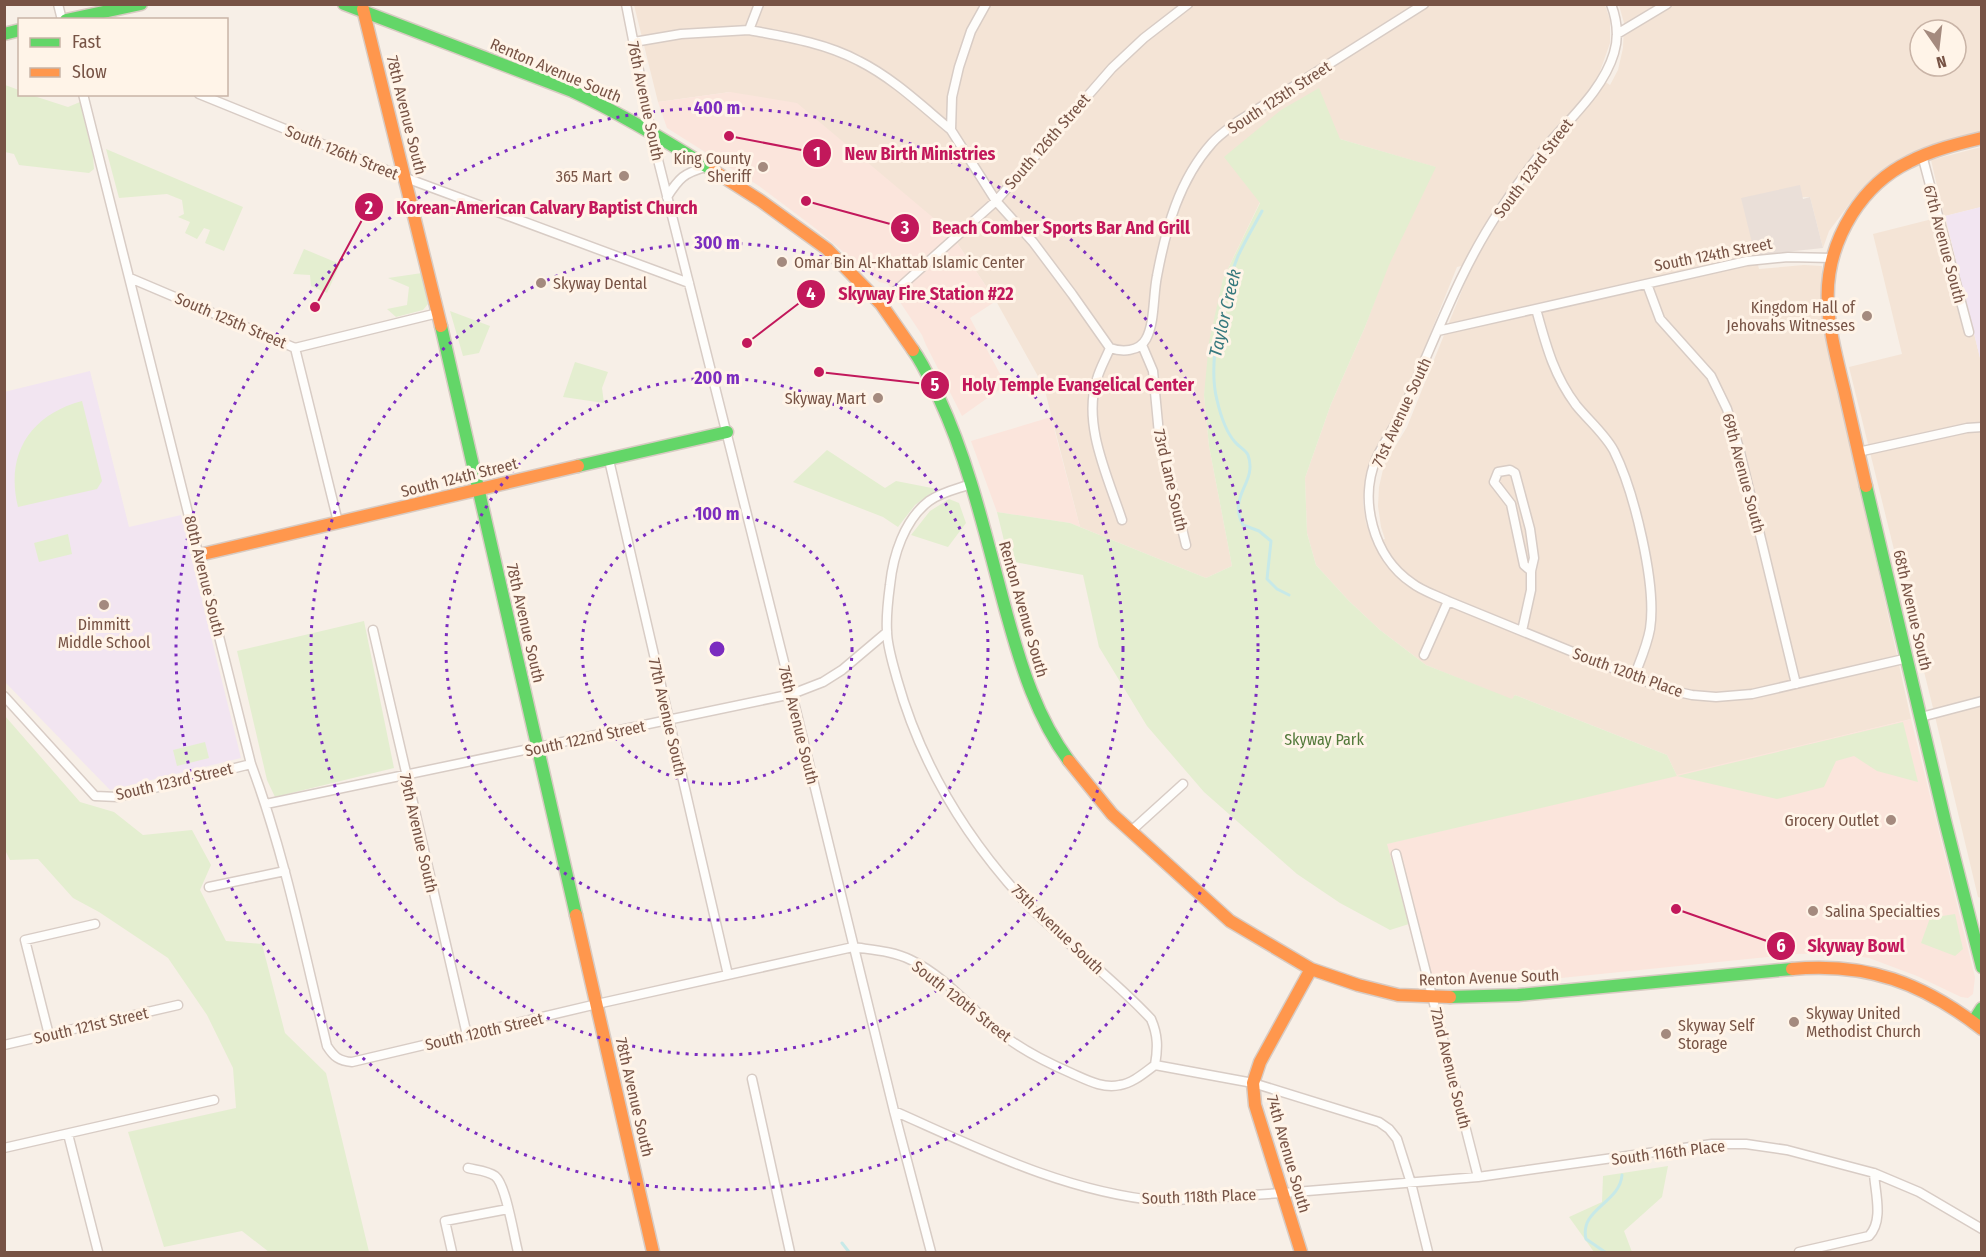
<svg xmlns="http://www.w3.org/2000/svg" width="1986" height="1257" viewBox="0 0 1986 1257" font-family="'Fira Sans Condensed',sans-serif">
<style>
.residential{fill:#f4e4d6;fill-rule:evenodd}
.commercial{fill:#fbe5dc}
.industrial{fill:#eadfd8}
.education{fill:#f2e5f1}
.green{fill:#e4eed0}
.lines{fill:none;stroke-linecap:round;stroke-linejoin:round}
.stream{stroke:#c7e9e8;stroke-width:3}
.street-casing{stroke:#d8ccc5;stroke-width:11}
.fast-casing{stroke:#d8cbc3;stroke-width:15}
.slow-casing{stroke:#d8cbc3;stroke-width:15}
.street{stroke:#fefdfb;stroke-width:8}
.fast{stroke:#63d668;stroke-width:12}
.slow{stroke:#ff974d;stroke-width:12}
.ring{fill:none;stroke:#7b2cbf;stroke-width:3;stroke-dasharray:3 6}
.poi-dot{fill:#a48a7e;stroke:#fff4e8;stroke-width:2}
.labels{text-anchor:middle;stroke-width:6;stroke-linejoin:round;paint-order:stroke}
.street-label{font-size:16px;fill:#775345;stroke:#fff4e8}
.poi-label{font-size:16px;fill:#775345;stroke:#fff4e8;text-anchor:end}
.park-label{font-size:16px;fill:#52793a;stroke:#fff4e8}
.water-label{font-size:18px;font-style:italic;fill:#37797e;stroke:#fff4e8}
.centre{fill:#7b2cbf;stroke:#fff4e8;stroke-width:3}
.ring-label{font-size:18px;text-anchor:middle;font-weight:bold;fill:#7b2cbf;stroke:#fff4e8;stroke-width:6;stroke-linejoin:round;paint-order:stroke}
.leader{fill:none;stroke:#c2185b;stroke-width:2}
.callout-dot{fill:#c2185b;stroke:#fff4e8;stroke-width:2}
.mark-label{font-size:18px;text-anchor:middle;font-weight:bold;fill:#fff}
.callout-label{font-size:18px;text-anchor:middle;font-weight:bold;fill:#c2185b;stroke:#fff4e8;stroke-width:6;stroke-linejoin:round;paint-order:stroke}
</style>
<rect width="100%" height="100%" fill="#f7efe7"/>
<path class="residential" d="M634,5H1605L1610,20V43L1598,77L1610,85L1618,70L1623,48L1624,23L1619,5H1981V132L1929,145L1899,159L1873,179L1854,198L1829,231L1823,248L1810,197L1742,199L1759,269L1804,265L1822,266L1821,302L1828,343L1911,719L1677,776L1667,755L1515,695L1512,700L1426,665L1380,630L1349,601L1316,565L1307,533L1305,478L1331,404L1365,327L1388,265L1435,167L1340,139L1260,202L1223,279L1204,395L1209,446L1232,566L1206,578L1080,527L1044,387L996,301L949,231L730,92L658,102ZM1920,30H1956V66H1920ZM1473,263L1407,427L1384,465L1379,487L1378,506L1381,527L1385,539L1373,543L1366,523L1363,503L1365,481L1371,458L1399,411L1457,267Z
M1981,147V207L1945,216L1981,362V898L1978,897L1933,708L1849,367L1902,354L1873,234L1944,216L1931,160Z"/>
<path class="commercial" d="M730,92L797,103L949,231L996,301L970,318L1006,385L962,416L926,345L922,335L888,284L879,282L815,228L759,186L667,128L658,102Z
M1051,417L1080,527L1070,523L997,512L971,441Z
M1911,719L1975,977L1973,994L1968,998L1961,997L1917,976L1869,958L1836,953L1797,954L1491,985L1424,982L1386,844Z"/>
<path class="industrial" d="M1800,185L1803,199L1810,197L1823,248L1755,255L1741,198Z"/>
<path class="education" d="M1981,207H1982L1981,362L1945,216Z
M90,371L129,527L181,515L241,758L110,790L5,682L4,392Z"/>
<path class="green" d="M5,85L19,90L20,94L31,95L68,107L80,102L93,156L94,169L89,173L19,165L14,154L5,152Z
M1319,88L1340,139L1436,167L1389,265L1365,327L1331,404L1305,478L1307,533L1316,565L1349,601L1380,630L1426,665L1512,699L1515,695L1667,755L1677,776L1903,722L1918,782L1877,771L1854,756L1836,761L1824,787L1777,799L1677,776L1387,844L1409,924L1390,930L1340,903L1297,874L1204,792L1147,726L1099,647L1083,575L1009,561L997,512L1070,523L1206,578L1232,566L1209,446L1204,395L1209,342L1223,279L1260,203L1224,157L1281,110Z
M106,149L243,207L224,251L205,243L210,230L204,228L197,239L185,233L190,222L178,217L184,214L182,200L167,194L119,198Z
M304,249L340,264L327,293L311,286L310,275L293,274Z
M422,273L428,304L423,310L396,317L387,309L407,305L409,287L388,278Z
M450,311L490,326L479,353L463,356Z
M575,362L608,372L602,388L604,403L563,397Z
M82,401L102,481L97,489L18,507C5,454 30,415 82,401Z
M827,450L885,488L896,481L937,489L915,505L898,527L883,517L793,482Z
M949,499L959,503L966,523L948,547L911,535L930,511Z
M68,534L72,554L39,562L34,543Z
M364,621L394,768L275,797L267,780L237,651Z
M5,716L80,802L114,812L143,835L192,830L211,865L200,890L226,941L262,944L285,1033L326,1073L369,1252H269L242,1231L164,1247L128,1132L236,1108L233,1068L207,1015L168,958L99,912L73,898L38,859L10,860L4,848Z
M205,742L209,758L177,766L173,750Z
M1955,914L1963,949L1955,956L1921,943L1930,918Z
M1668,1166L1662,1197L1624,1231L1632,1252H1594L1569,1217L1602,1202L1603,1176Z"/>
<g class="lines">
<path class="stream" d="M1262,211C1254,226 1245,241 1238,256C1223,292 1207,363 1217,400C1220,413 1226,432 1235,442C1239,447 1246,450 1248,455C1258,483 1227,495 1243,525L1259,531L1271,541L1267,579L1277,589L1289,595
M842,1243L849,1252
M1605,1252L1586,1239C1579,1209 1620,1203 1622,1175"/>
<g class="street-casing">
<path id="street" d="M58,4L62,20
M626,4L651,132L792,694L894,1111L931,1252
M986,4L971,31L959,67L952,97L951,130L996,201L1033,242L1072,294L1110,348C1122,352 1139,352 1146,339C1155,323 1153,295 1157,276C1166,228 1179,180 1212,143C1219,135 1228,129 1237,122L1424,4
M749,30C787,37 825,43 859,61C893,78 922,106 951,130
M1617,34L1667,4
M634,42L681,34L749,30L759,4
M83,94L251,764C285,855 304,951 327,1046C334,1057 339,1061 352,1062L597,1004L853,947C873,950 893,951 911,960C947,977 972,1011 1003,1035C1024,1051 1048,1063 1071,1073C1087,1080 1103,1089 1120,1085C1133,1083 1144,1073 1155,1065L1253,1083L1379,1122L1389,1129L1397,1139L1411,1183L1428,1252
M199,94L406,178L689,283
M1922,155L1969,332
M667,197C679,178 684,173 706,167
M130,278L295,348L438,313
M1647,284L1660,319L1711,376L1727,409L1739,448L1796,684
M881,304L996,201L1112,68L1144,38L1188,4
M1536,309C1546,345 1553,374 1576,405C1588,420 1605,434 1614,451C1634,491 1657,585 1650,629C1647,646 1640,661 1634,677
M1438,331L1747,261L1788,257L1832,258
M1142,345L1153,371L1159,434L1186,545
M295,348L338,522
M1110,348C1106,358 1100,368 1097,379C1082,424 1108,477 1122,520
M1858,452L1967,428L1982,427
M609,460L728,975
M971,484C957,489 941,492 929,501C904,520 893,556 890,585C888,600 886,616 887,631C887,646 893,664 897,679C921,765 967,840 1028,905C1067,945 1113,978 1151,1019C1158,1035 1158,1048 1155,1065
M1448,601C1436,595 1422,591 1412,583C1373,557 1358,499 1377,457C1386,438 1399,421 1407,401C1436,337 1460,269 1500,210C1514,189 1529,168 1545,148C1569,119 1603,90 1614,53C1619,37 1617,20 1611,4
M373,630L467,1035
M1522,631L1531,590V571L1534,558L1530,529L1515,473L1510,470L1498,472L1494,482L1511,504L1524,565L1531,571
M1424,655L1448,601L1634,677L1669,690L1692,695L1716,697L1752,694L1908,658
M4,696L95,796L118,797L251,764
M1921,717L1982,701
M266,804L792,694L823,682L842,670L887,632
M1130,832L1183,784
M1396,854L1478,1177
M209,887L285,871
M49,1035L25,940L95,924
M4,1045L178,1005
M752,1079L790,1252
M894,1111C980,1149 1065,1192 1161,1201L1283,1193L1478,1177L1712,1144H1746L1787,1150L1874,1173L1919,1192L1982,1229
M68,1134L98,1252
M4,1148L214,1100
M468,1168C476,1170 488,1171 495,1176C506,1184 514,1237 518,1252
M452,1252L445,1221L508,1209
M1799,1252L1869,1236C1884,1220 1875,1193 1874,1173"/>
</g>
<g class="fast-casing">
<path id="fast" d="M344,4L572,91C622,114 668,142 714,171
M66,20L141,4
M4,34L20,30
M441,326L576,915
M913,350C924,365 931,382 939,398C971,467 987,542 1007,615C1021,666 1037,718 1069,761
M578,466L727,432
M1866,486L1945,821L1982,967
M1450,997L1518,995L1792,969
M1973,1022L1982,1008"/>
</g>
<g class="slow-casing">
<path id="slow" d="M363,9L441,326
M714,171L761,201L827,249L881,304L913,350
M1866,486C1859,454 1851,421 1844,389C1828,323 1814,275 1852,214C1866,192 1886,173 1909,162C1932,150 1957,144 1982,138
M199,555L578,466
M1069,761L1112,814L1230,921L1311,969L1358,985L1398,995L1450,997
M576,915L653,1252
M1792,969C1867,962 1923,983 1982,1029
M1301,1252L1255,1105L1253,1083L1260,1062L1311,969"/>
</g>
<use href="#street" class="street"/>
<use href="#fast" class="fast"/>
<use href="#slow" class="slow"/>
</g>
<g class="ring">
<circle cx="717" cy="649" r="135"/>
<circle cx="717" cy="649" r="271"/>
<circle cx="717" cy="649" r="406"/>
<circle cx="717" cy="649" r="541"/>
</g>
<g class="poi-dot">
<circle cx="763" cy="167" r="6"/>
<circle cx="624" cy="176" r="6"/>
<circle cx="782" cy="262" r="6"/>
<circle cx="541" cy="283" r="6"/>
<circle cx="1867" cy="316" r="6"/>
<circle cx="878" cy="398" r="6"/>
<circle cx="104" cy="605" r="6"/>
<circle cx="1891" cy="820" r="6"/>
<circle cx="1813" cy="911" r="6"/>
<circle cx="1794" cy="1022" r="6"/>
<circle cx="1666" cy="1034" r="6"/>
</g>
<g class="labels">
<g class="street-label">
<text transform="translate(556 70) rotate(23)" y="6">Renton Avenue South</text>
<text transform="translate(1279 97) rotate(-33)" y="6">South 125th Street</text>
<text transform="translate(646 101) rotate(78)" y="6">76th Avenue South</text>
<text transform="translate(407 115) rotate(76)" y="6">78th Avenue South</text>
<text transform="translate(1047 141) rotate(-49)" y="6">South 126th Street</text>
<text transform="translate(342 152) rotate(22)" y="6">South 126th Street</text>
<text transform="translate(1533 168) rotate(-53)" y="6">South 123rd Street</text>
<text transform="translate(1945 244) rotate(75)" y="6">67th Avenue South</text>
<text transform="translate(1713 254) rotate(-11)" y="6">South 124th Street</text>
<text transform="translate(231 320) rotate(23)" y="6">South 125th Street</text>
<text transform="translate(1401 412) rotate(-65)" y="6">71st Avenue South</text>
<text transform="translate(1744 473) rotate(75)" y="6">69th Avenue South</text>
<text transform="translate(459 477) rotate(-14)" y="6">South 124th Street</text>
<text transform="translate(1171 480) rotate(77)" y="6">73rd Lane South</text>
<text transform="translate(205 576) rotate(76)" y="6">80th Avenue South</text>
<text transform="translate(1024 609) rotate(74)" y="6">Renton Avenue South</text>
<text transform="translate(1913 610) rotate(77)" y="6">68th Avenue South</text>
<text transform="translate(526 623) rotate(77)" y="6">78th Avenue South</text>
<text transform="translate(1628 672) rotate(20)" y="6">South 120th Place</text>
<text transform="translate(668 717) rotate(77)" y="6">77th Avenue South</text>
<text transform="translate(799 725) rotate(76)" y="6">76th Avenue South</text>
<text transform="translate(585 738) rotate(-12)" y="6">South 122nd Street</text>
<text transform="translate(174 781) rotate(-13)" y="6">South 123rd Street</text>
<text transform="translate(419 833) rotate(77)" y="6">79th Avenue South</text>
<text transform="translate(1058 929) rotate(44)" y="6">75th Avenue South</text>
<text transform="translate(1489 977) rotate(-2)" y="6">Renton Avenue South</text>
<text transform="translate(962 1001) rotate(38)" y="6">South 120th Street</text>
<text transform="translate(91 1025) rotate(-13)" y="6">South 121st Street</text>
<text transform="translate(484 1031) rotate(-13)" y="6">South 120th Street</text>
<text transform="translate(1451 1068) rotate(76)" y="6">72nd Avenue South</text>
<text transform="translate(635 1097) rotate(77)" y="6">78th Avenue South</text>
<text transform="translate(1668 1152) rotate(-7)" y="6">South 116th Place</text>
<text transform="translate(1289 1154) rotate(74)" y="6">74th Avenue South</text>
<text transform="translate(1199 1196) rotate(-2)" y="6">South 118th Place</text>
</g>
<g class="poi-label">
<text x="751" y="164">King County<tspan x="751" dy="18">Sheriff</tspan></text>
<text x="612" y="182">365 Mart</text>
<text x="794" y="268" text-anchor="start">Omar Bin Al-Khattab Islamic Center</text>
<text x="553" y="289" text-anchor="start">Skyway Dental</text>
<text x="1855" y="313">Kingdom Hall of<tspan x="1855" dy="18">Jehovahs Witnesses</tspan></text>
<text x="866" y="404">Skyway Mart</text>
<text x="104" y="630" text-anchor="middle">Dimmitt<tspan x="104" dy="18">Middle School</tspan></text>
<text x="1879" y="826">Grocery Outlet</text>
<text x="1825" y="917" text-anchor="start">Salina Specialties</text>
<text x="1806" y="1019" text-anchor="start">Skyway United<tspan x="1806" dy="18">Methodist Church</tspan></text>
<text x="1678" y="1031" text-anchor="start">Skyway Self<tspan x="1678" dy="18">Storage</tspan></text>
</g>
<g class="park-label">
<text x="1324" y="745">Skyway Park</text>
</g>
<g class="water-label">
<text transform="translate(1225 313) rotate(-77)" y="6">Taylor Creek</text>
</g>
</g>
<circle cx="717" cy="649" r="9" class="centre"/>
<g class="ring-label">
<text x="717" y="114">400 m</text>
<text x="717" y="249">300 m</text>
<text x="717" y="384">200 m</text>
<text x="717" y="520">100 m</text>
</g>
<path class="leader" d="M729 136L817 153M315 307L369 207M806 201L905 228M747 343L811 294M819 372L935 385M1676 909L1781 946"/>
<g class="callout-dot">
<circle cx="729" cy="136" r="6"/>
<circle cx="315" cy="307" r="6"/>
<circle cx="806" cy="201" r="6"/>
<circle cx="747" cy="343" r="6"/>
<circle cx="819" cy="372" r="6"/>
<circle cx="1676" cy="909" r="6"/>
<circle cx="817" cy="153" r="15"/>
<circle cx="369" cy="207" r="15"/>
<circle cx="905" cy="228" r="15"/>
<circle cx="811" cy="294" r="15"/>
<circle cx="935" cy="385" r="15"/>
<circle cx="1781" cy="946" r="15"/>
</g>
<g class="mark-label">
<text x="817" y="160">1</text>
<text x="369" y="214">2</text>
<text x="905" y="234">3</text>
<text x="811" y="300">4</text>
<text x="935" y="391">5</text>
<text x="1781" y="952">6</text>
</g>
<g class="callout-label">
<text x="920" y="160">New Birth Ministries</text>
<text x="547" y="214">Korean-American Calvary Baptist Church</text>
<text x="1061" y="234">Beach Comber Sports Bar And Grill</text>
<text x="926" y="300">Skyway Fire Station #22</text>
<text x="1078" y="391">Holy Temple Evangelical Center</text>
<text x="1856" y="952">Skyway Bowl</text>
</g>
<rect width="1986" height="1257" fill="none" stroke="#775345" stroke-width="12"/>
<rect x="18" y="18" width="210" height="78" fill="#fff4e8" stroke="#c9b4a7" stroke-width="1.5"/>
<rect x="30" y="38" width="30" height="9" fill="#63d668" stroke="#c9b4a7" stroke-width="1.5"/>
<text x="72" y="48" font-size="18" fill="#775345">Fast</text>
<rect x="30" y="68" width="30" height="9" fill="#ff974d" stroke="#c9b4a7" stroke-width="1.5"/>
<text x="72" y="78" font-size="18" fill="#775345">Slow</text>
<g transform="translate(1938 48) rotate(166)"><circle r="28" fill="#fff4e8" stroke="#c9b4a7" stroke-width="1.5"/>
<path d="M0-4.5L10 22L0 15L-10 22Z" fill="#a48a7e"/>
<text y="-9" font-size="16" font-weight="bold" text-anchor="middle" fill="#775345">N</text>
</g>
</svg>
